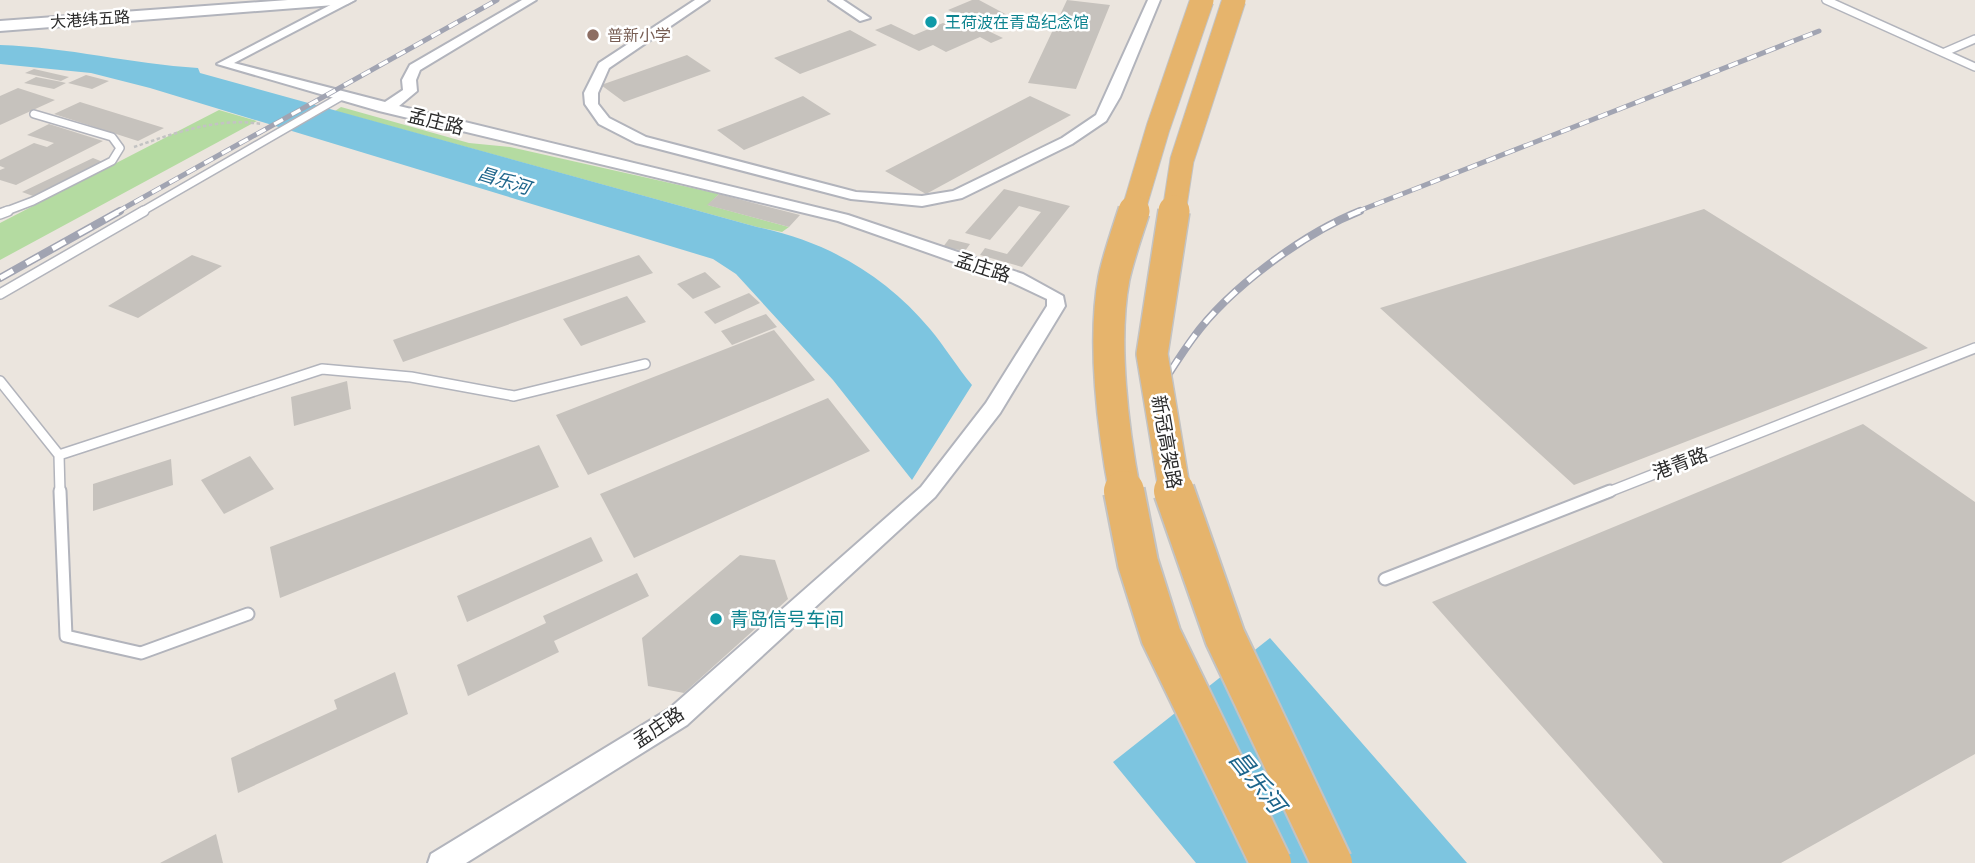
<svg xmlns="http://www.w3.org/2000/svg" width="1975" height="863" viewBox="0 0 1975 863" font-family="'IBM Plex Sans','Noto Sans SC',sans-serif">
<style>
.green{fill:#b4dba1}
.water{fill:#7dc5e0}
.building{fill:#c6c2bd}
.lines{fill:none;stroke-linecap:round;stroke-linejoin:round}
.service-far2-casing{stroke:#b2b4bc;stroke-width:10}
.service-far1-casing{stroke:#b2b4bc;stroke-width:12}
.service-casing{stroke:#b2b4bc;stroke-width:15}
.minor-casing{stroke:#b2b4bc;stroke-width:4}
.tertiary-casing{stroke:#b2b4bc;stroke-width:4}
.path{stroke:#c3c3c3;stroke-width:2.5;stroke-dasharray:3.5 2.5;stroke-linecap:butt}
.service-far2{stroke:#fff;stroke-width:7}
.service-far1{stroke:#fff;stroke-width:9}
.service{stroke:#fff;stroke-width:11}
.minor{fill:#fff;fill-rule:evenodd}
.tertiary{fill:#fff;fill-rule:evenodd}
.rail-far1-casing{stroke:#a1a4b2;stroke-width:5}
.rail-casing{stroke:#a1a4b2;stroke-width:8}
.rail-far1{stroke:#fff;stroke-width:3.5;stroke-dasharray:10;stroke-linecap:butt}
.rail{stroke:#fff;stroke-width:5;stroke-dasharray:15;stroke-linecap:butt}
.trunk-bridge-far2-casing{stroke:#c3c3c3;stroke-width:25;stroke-linecap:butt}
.trunk-bridge-far1-casing{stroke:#c3c3c3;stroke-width:34;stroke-linecap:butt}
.trunk-bridge-casing{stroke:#c3c3c3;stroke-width:44;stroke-linecap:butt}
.trunk-bridge-far2{stroke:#e6b46c;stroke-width:23}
.trunk-bridge-far1{stroke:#e6b46c;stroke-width:31}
.trunk-bridge{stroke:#e6b46c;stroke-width:40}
.culture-dot{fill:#0f9aa8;stroke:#fff;stroke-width:2.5}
.education-dot{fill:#8d6e63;stroke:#fff;stroke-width:2.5}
.labels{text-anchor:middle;stroke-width:5;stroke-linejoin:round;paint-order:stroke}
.far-street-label{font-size:16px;fill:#2a2a2a;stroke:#fff}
.far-culture-label{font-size:16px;fill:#0d838f;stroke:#fff;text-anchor:start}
.far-education-label{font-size:16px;fill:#785e54;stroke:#fff;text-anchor:start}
.far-water-label{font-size:18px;font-style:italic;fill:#1d658b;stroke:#fff}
.street-label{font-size:19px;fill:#2a2a2a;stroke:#fff}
.culture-label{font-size:19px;fill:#0d838f;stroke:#fff;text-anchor:start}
.near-water-label{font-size:24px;font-style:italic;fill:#1d658b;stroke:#fff}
</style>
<rect width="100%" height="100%" fill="#ebe5de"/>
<path class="green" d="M341,107L469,143L510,147L719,194L708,205L789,227L782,232L757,227L335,111Z
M219,110L257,121L0,260V223Z"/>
<path class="water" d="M0,45C67,47 132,64 198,68L200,73L757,227C825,241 884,274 930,329C945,347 957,367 972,385L912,480L833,380L736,274L713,259L150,88L91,73L0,64Z
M1270,638L1467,863H1196L1113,762Z"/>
<path class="building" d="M972,0H979L1009,16L998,21L1010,26L1005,28L993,23L982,28L1003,38L991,43L980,37L946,52L933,45L919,51L875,30L891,24L914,35L943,23L952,27L970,20L948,10Z
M1067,0L1110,5L1076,89L1028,83Z
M850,30L877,45L800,74L774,58Z
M687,55L711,71L624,102L601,85Z
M34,69L69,77L61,81L25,73Z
M86,75L109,81L92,89L68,83Z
M36,77L62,82L66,83L54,89L24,83Z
M18,88L55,100L0,125V96Z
M803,96L831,114L744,150L717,130Z
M1030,96L1071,115L926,194L885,171Z
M80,102L164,128L138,141L54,114Z
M49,124L103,141L16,185L0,180V170L5,168L0,166V160L34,143L47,147L54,143L27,135Z
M93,158L103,162L33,196L22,192Z
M1004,189L1070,206L1022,267L980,255L985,248L1007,254L1041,212L1019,206L990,240L965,233Z
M719,194L800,215L789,227L707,205Z
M1704,209L1928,348L1574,485L1380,308Z
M949,239L970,244L965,251L943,247Z
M192,255L222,266L138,318L108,306Z
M639,255L653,273L403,362L393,340Z
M705,272L721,287L693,299L677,284Z
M749,293L760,303L715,324L704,312Z
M627,296L646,322L581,346L563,319Z
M766,314L777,327L732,345L721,331Z
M774,330L815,380L588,475L556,415Z
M347,381L351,409L294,426L291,397Z
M828,398L870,451L634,558L600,494Z
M1863,424L1975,502V754L1781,863H1663L1432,602Z
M539,445L559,487L280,598L270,547Z
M250,456L274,489L224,514L201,480Z
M171,459L173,485L93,511V484Z
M591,537L603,561L467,622L457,596Z
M740,555L775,560L788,599L684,693L648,686L642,638Z
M637,573L649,596L554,641L559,652L468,696L457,665L546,623L543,616Z
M395,672L408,714L238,793L231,758L337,709L334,700Z
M216,834L223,863H160Z"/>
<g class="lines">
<g class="service-far2-casing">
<path id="service-far2" d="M1826,0L1975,67
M1945,52L1975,39
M4,212L33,201L112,161L120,148L112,137L34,114
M141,212L342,96"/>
</g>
<g class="service-far1-casing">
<path id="service-far1" d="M0,214L8,211
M0,294L144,211
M0,381L59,455L60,493
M59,455L322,369L411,377L514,396L645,364
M1606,493L1975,348"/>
</g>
<g class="service-casing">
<path id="service" d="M60,491L66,636L141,653L248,614
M1385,579L1610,491"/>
</g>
<g class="minor-casing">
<path id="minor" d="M340,0H355L234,63L385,102L403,90L402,80L410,65L522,0H536L420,70L416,80L417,91L399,106L848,215L1023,274L1063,296L1065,306L1000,413L935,497L687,725L466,863H428L431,854L669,709L921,487L986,403L1047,306V299L1011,282L838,221L379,111L217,64Z
M695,0H709L609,68L598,93V104L609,118L646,137L856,192L922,196L953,191L1062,138L1096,115L1148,0H1160L1120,97L1106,121L1072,144L962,198L922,206L851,199L636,143L599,124L585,104L584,93L599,63Z
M829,0H843L870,18L860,21Z"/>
</g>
<g class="tertiary-casing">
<path id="tertiary" d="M288,0H354L347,4L0,31V21Z"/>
</g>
<path class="path" d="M134,147C175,133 218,117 262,124"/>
<use href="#service-far2" class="service-far2"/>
<use href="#service-far1" class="service-far1"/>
<use href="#service" class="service"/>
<use href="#minor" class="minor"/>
<use href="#tertiary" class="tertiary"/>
<g class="rail-far1-casing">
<path id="rail-far1" d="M117,212L497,0
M1356,212L1819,31"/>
</g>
<g class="rail-casing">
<path id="rail" d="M0,278L120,211
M1154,397C1167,377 1179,357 1193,338C1228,289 1304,233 1360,211"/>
</g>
<use href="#rail-far1" class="rail-far1"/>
<use href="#rail" class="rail"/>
<g class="trunk-bridge-far2-casing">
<path id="trunk-bridge-far2" d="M1133,212L1158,128L1202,0
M1174,212L1182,160L1234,0"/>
</g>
<g class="trunk-bridge-far1-casing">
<path id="trunk-bridge-far1" d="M1174,211L1152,354L1175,493
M1125,493C1113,430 1102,341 1114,278C1119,255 1127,233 1134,211"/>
</g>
<g class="trunk-bridge-casing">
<path id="trunk-bridge" d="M1124,491L1138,563L1161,636L1271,863
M1174,491L1225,637L1332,863"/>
</g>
<use href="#trunk-bridge-far2" class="trunk-bridge-far2"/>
<use href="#trunk-bridge-far1" class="trunk-bridge-far1"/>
<use href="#trunk-bridge" class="trunk-bridge"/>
</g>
<g class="culture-dot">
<circle cx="931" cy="22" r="7"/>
<circle cx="716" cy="619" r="7"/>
</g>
<circle class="education-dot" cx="593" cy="35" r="7"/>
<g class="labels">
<g class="far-street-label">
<text transform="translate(90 19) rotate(-4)" y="6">大港纬五路</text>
</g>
<g class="far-culture-label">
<text x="945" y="28">王荷波在青岛纪念馆</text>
</g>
<g class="far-education-label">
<text x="607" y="41">普新小学</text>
</g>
<g class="far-water-label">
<text transform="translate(504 181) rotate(17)" y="6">昌乐河</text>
</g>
<g class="street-label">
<text transform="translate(436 121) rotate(14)" y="7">孟庄路</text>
<text transform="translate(983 267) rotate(18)" y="7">孟庄路</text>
<text transform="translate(1167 442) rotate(80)" y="7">新冠高架路</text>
<text transform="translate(1680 463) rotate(-21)" y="7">港青路</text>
<text transform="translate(658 727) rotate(-34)" y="7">孟庄路</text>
</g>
<g class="culture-label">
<text x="730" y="626">青岛信号车间</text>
</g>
<g class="near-water-label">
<text transform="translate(1257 782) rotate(51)" y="8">昌乐河</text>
</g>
</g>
</svg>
